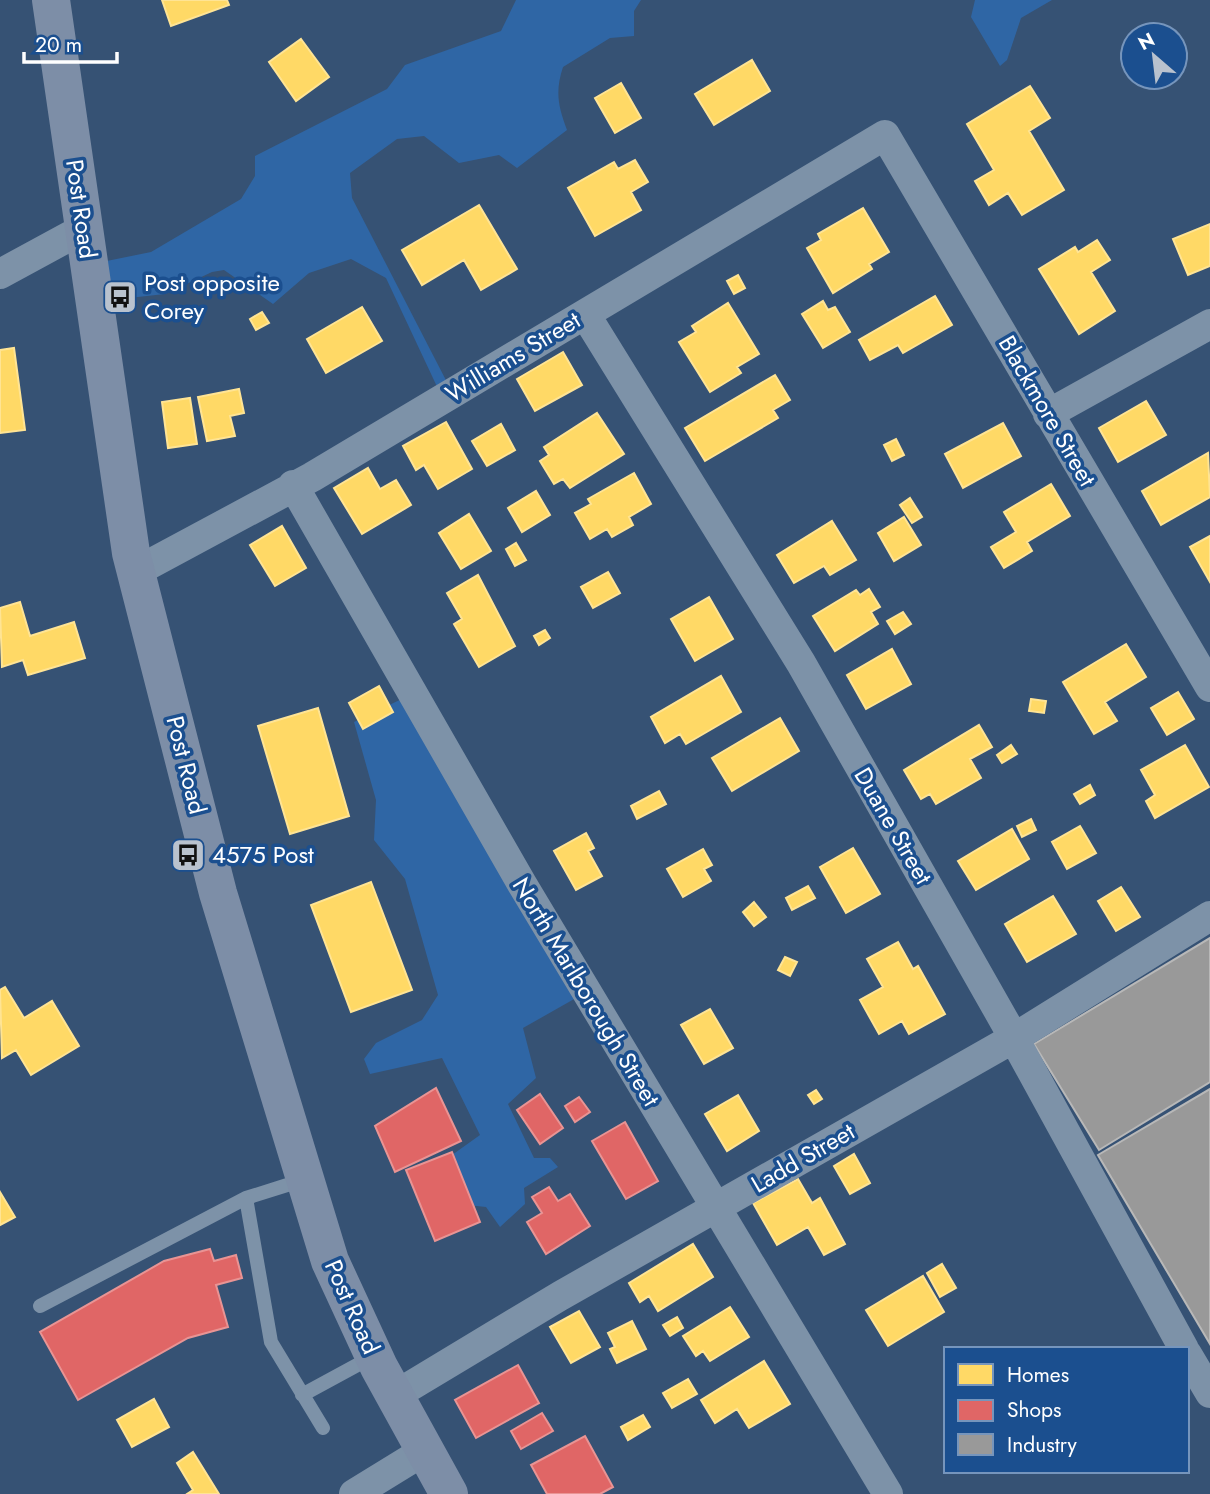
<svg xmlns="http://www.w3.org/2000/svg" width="1210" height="1494" viewBox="0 0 1210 1494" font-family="Jost,sans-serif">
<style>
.green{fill:#2f66a5}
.homes{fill:#ffd966;stroke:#ffe494;stroke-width:2}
.shops{fill:#e06666;stroke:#e99494;stroke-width:2}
.industry{fill:#999;stroke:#b8b8b8;stroke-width:2}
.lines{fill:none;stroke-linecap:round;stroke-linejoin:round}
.lane{stroke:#7d92a8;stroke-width:14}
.street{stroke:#7d92a8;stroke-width:30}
.primary{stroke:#7d8ea7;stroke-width:38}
.labels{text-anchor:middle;stroke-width:7;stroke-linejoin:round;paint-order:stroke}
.street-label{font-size:24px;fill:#fff;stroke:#1b4f8f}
.poi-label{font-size:24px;fill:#fff;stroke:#1b4f8f;text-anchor:start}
</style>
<rect width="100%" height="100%" fill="#365274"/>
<path class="green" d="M516,0H641L634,11V36L610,38L563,67C555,91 558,106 567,130L517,168L499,155L459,163L424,136L397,139L350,173L352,198L451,390L440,393L386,278L351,259L309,273L273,304L224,270L212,272L165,294L92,302L87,265L151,252L241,199L255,176V156L387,89L405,65L501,31Z
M975,0H1052L1021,18L1007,60L1000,66L971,17Z
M410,695L583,994L523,1028L536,1078L508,1104L534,1158H550L558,1167L524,1188L525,1204L500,1227L486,1207L467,1205L445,1160L480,1135L442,1058L370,1074L364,1059L376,1043L422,1020L438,995L405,879L374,840L376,800L354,722Z"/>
<path class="homes" d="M162,0H227L229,5L171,26Z
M301,39L329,77L296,101L269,62Z
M752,60L770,91L714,125L695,94Z
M621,83L641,118L615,133L595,98Z
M1030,86L1050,118L1029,131L1064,190L1022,215L1008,193L989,205L975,181L994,170L967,124Z
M635,160L648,182L631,192L641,210L595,236L568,188L614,162L618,169Z
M479,205L517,269L481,290L464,260L422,285L402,250Z
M863,208L889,252L869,264L872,269L833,293L807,248L821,240L818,234Z
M1210,224V266L1188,275L1173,239Z
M1097,240L1110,260L1091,272L1115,311L1079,334L1039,269L1075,247L1078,252Z
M738,275L745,288L734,294L727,281Z
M935,296L952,325L903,353L898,345L870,360L859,340Z
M823,301L828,310L835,307L850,332L823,348L802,314Z
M728,303L759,354L737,367L741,373L710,392L679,342L696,332L692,326Z
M362,307L382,341L326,373L307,339Z
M262,312L269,323L256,330L250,319Z
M14,348L25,430L0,433V350Z
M563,352L582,385L535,411L517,379Z
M775,375L790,400L773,410L778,418L705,461L685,428Z
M239,389L244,413L230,416L235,436L207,441L198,397Z
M190,398L197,444L168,448L162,402Z
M1146,401L1166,435L1118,462L1099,428Z
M597,413L624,454L570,488L563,479L554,484L540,461L549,455L544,447Z
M446,422L472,469L438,489L424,465L416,470L403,446Z
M1003,423L1021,456L963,488L945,454Z
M501,424L515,450L487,466L472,441Z
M896,439L904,455L892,461L884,445Z
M1208,453L1210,497L1161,525L1142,491Z
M368,468L380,489L396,480L411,505L362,534L334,488Z
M634,473L651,504L629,517L633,525L612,537L607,529L590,539L575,513L591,504L588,499Z
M1051,484L1070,516L1027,542L1032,551L1004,568L991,547L1016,532L1004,512Z
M536,491L550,515L522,532L508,508Z
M910,498L922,517L912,523L900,505Z
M469,514L491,551L461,569L439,533Z
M904,517L921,545L894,561L878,533Z
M832,521L856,560L830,575L824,566L794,583L777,555Z
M282,526L306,568L275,586L250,545Z
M1210,536V582L1190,547Z
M516,543L526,560L515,566L506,549Z
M608,572L620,593L593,608L581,587Z
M478,575L515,646L479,667L454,624L462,619L447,593Z
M869,589L880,607L871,612L878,624L835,651L813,616L856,590L860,595Z
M709,597L733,639L695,661L671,619Z
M20,602L30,636L74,622L85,658L28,675L23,660L2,667L0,608Z
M903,612L911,624L895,634L887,621Z
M545,630L550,638L539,645L534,636Z
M1126,644L1146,677L1105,702L1117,721L1094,734L1063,682Z
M892,649L911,684L866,709L847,675Z
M721,676L741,712L686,744L680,734L665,743L651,717Z
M379,686L393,712L363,729L349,703Z
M1178,692L1194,719L1167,735L1151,708Z
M1031,699L1046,701L1044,713L1029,711Z
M318,708L349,816L290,834L258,726Z
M780,718L799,751L732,791L712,758Z
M979,725L992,747L970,759L981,778L936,804L930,794L921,799L904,770Z
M1011,745L1017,754L1002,763L997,755Z
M1185,745L1209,787L1155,818L1146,801L1155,795L1141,770Z
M1090,785L1095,795L1080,804L1074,794Z
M659,791L666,804L637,819L631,806Z
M1031,819L1036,830L1022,837L1017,826Z
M1080,826L1096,853L1067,869L1052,842Z
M1012,829L1029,859L976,890L958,861Z
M586,833L594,848L588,851L602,876L576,890L554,851Z
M853,848L880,894L846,913L820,867Z
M703,849L712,865L704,869L711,881L683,897L667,869Z
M371,882L412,990L351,1012L311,905Z
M808,886L815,898L792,910L786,898Z
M1121,887L1140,917L1116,931L1098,901Z
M1053,896L1076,934L1027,962L1005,924Z
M754,902L766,917L754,926L743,912Z
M898,942L913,969L918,966L945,1014L909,1034L902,1021L879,1034L860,1000L883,987L867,959Z
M785,957L797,962L790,976L778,970Z
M5,987L24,1018L52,1001L79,1046L31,1075L16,1050L2,1058L0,990Z
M710,1009L733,1048L704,1064L681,1025Z
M816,1090L822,1099L814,1104L808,1095Z
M738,1095L759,1131L727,1151L705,1114Z
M854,1154L870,1183L850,1194L834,1166Z
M798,1179L812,1203L820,1198L845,1244L824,1255L808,1227L777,1245L753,1203Z
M0,1192L15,1217L0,1225Z
M693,1244L713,1277L658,1311L649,1296L640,1302L629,1283Z
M942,1264L956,1288L940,1297L927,1273Z
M923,1276L944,1312L888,1346L866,1310Z
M730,1307L749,1337L710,1361L703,1351L696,1356L683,1336Z
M579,1311L600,1347L571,1363L550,1327Z
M677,1317L683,1328L670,1336L663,1325Z
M632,1321L646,1349L617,1363L610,1349L615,1347L608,1333Z
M764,1361L790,1404L749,1428L737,1409L715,1423L701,1400Z
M688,1379L697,1394L672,1408L663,1393Z
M154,1399L169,1427L132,1447L117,1420Z
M643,1415L650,1427L628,1440L621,1427Z
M193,1452L219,1494H187L193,1490L177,1463Z"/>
<path class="shops" d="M436,1088L461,1141L395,1172L375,1126Z
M540,1094L563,1128L540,1144L517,1110Z
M579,1097L590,1112L575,1122L565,1106Z
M625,1122L658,1181L626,1199L592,1141Z
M452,1152L480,1222L435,1241L406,1170Z
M549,1187L558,1201L570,1194L590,1226L546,1254L527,1222L542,1213L532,1197Z
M210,1249L214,1261L236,1255L242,1278L216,1285L228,1327L188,1338L78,1400L40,1332L164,1261Z
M518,1365L539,1403L476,1438L455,1400Z
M542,1413L553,1431L521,1449L511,1431Z
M585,1436L613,1487L600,1494H547L531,1465Z"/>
<path class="industry" d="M1210,938V1082L1099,1150L1034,1044Z
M1210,1089V1344L1098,1155Z"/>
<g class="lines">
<path class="lane" d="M246,1198L271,1342L323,1428
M40,1306L246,1198L303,1180
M302,1395L372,1357"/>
<path class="street" d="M0,274L83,229
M585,314L801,663L1006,1024L1184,1349
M1048,414L1210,324
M293,485L522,884L888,1494
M137,571L312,477L885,135L1210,687
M1187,1354L1210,1393
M394,1396L560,1296L1014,1038L1210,916
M354,1494L424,1451"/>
<path class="primary" d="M51,0L131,553L218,893L330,1261L379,1367L449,1494"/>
</g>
<defs>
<g id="bus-square" transform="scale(1.75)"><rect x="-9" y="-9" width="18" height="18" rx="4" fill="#b9c2ce" stroke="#1b4f8f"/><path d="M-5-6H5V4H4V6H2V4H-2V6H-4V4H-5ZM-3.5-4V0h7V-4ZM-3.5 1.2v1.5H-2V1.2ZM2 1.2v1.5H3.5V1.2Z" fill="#111"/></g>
</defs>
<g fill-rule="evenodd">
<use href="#bus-square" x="120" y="297"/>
<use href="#bus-square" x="188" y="855"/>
</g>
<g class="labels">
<g class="street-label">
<text transform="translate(81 209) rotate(82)" y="8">Post Road</text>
<text transform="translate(513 357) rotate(-31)" y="8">Williams Street</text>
<text transform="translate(1047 411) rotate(60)" y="8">Blackmore Street</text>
<text transform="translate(186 765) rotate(76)" y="8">Post Road</text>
<text transform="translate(893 826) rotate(60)" y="8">Duane Street</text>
<text transform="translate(586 992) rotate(59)" y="8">North Marlborough Street</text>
<text transform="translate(803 1158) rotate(-30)" y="8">Ladd Street</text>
<text transform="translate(352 1307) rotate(66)" y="8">Post Road</text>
</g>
<g class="poi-label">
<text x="144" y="291">Post opposite<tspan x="144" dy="28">Corey</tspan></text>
<text x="212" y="863">4575 Post</text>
</g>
</g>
<rect x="944" y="1347" width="245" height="126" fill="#1b4f8f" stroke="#7695bc" stroke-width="2"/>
<rect x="958" y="1364" width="35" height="21" fill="#ffd966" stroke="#7695bc" stroke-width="2"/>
<text x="1007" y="1382" font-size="21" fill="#ffffff">Homes</text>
<rect x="958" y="1400" width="35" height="21" fill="#e06666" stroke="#7695bc" stroke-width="2"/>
<text x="1007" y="1417" font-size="21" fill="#ffffff">Shops</text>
<rect x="958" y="1434" width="35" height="21" fill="#999999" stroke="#7695bc" stroke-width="2"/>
<text x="1007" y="1452" font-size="21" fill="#ffffff">Industry</text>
<g transform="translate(1154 56) rotate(332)"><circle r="33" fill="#1b4f8f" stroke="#7695bc" stroke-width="2"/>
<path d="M0-5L12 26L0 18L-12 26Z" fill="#b9c2ce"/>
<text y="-10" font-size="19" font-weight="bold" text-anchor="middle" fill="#ffffff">N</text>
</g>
<path d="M24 52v10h93v-10" fill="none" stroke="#ffffff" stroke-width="3.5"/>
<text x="35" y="52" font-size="21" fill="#ffffff" stroke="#1b4f8f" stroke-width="5" paint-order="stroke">20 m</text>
</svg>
